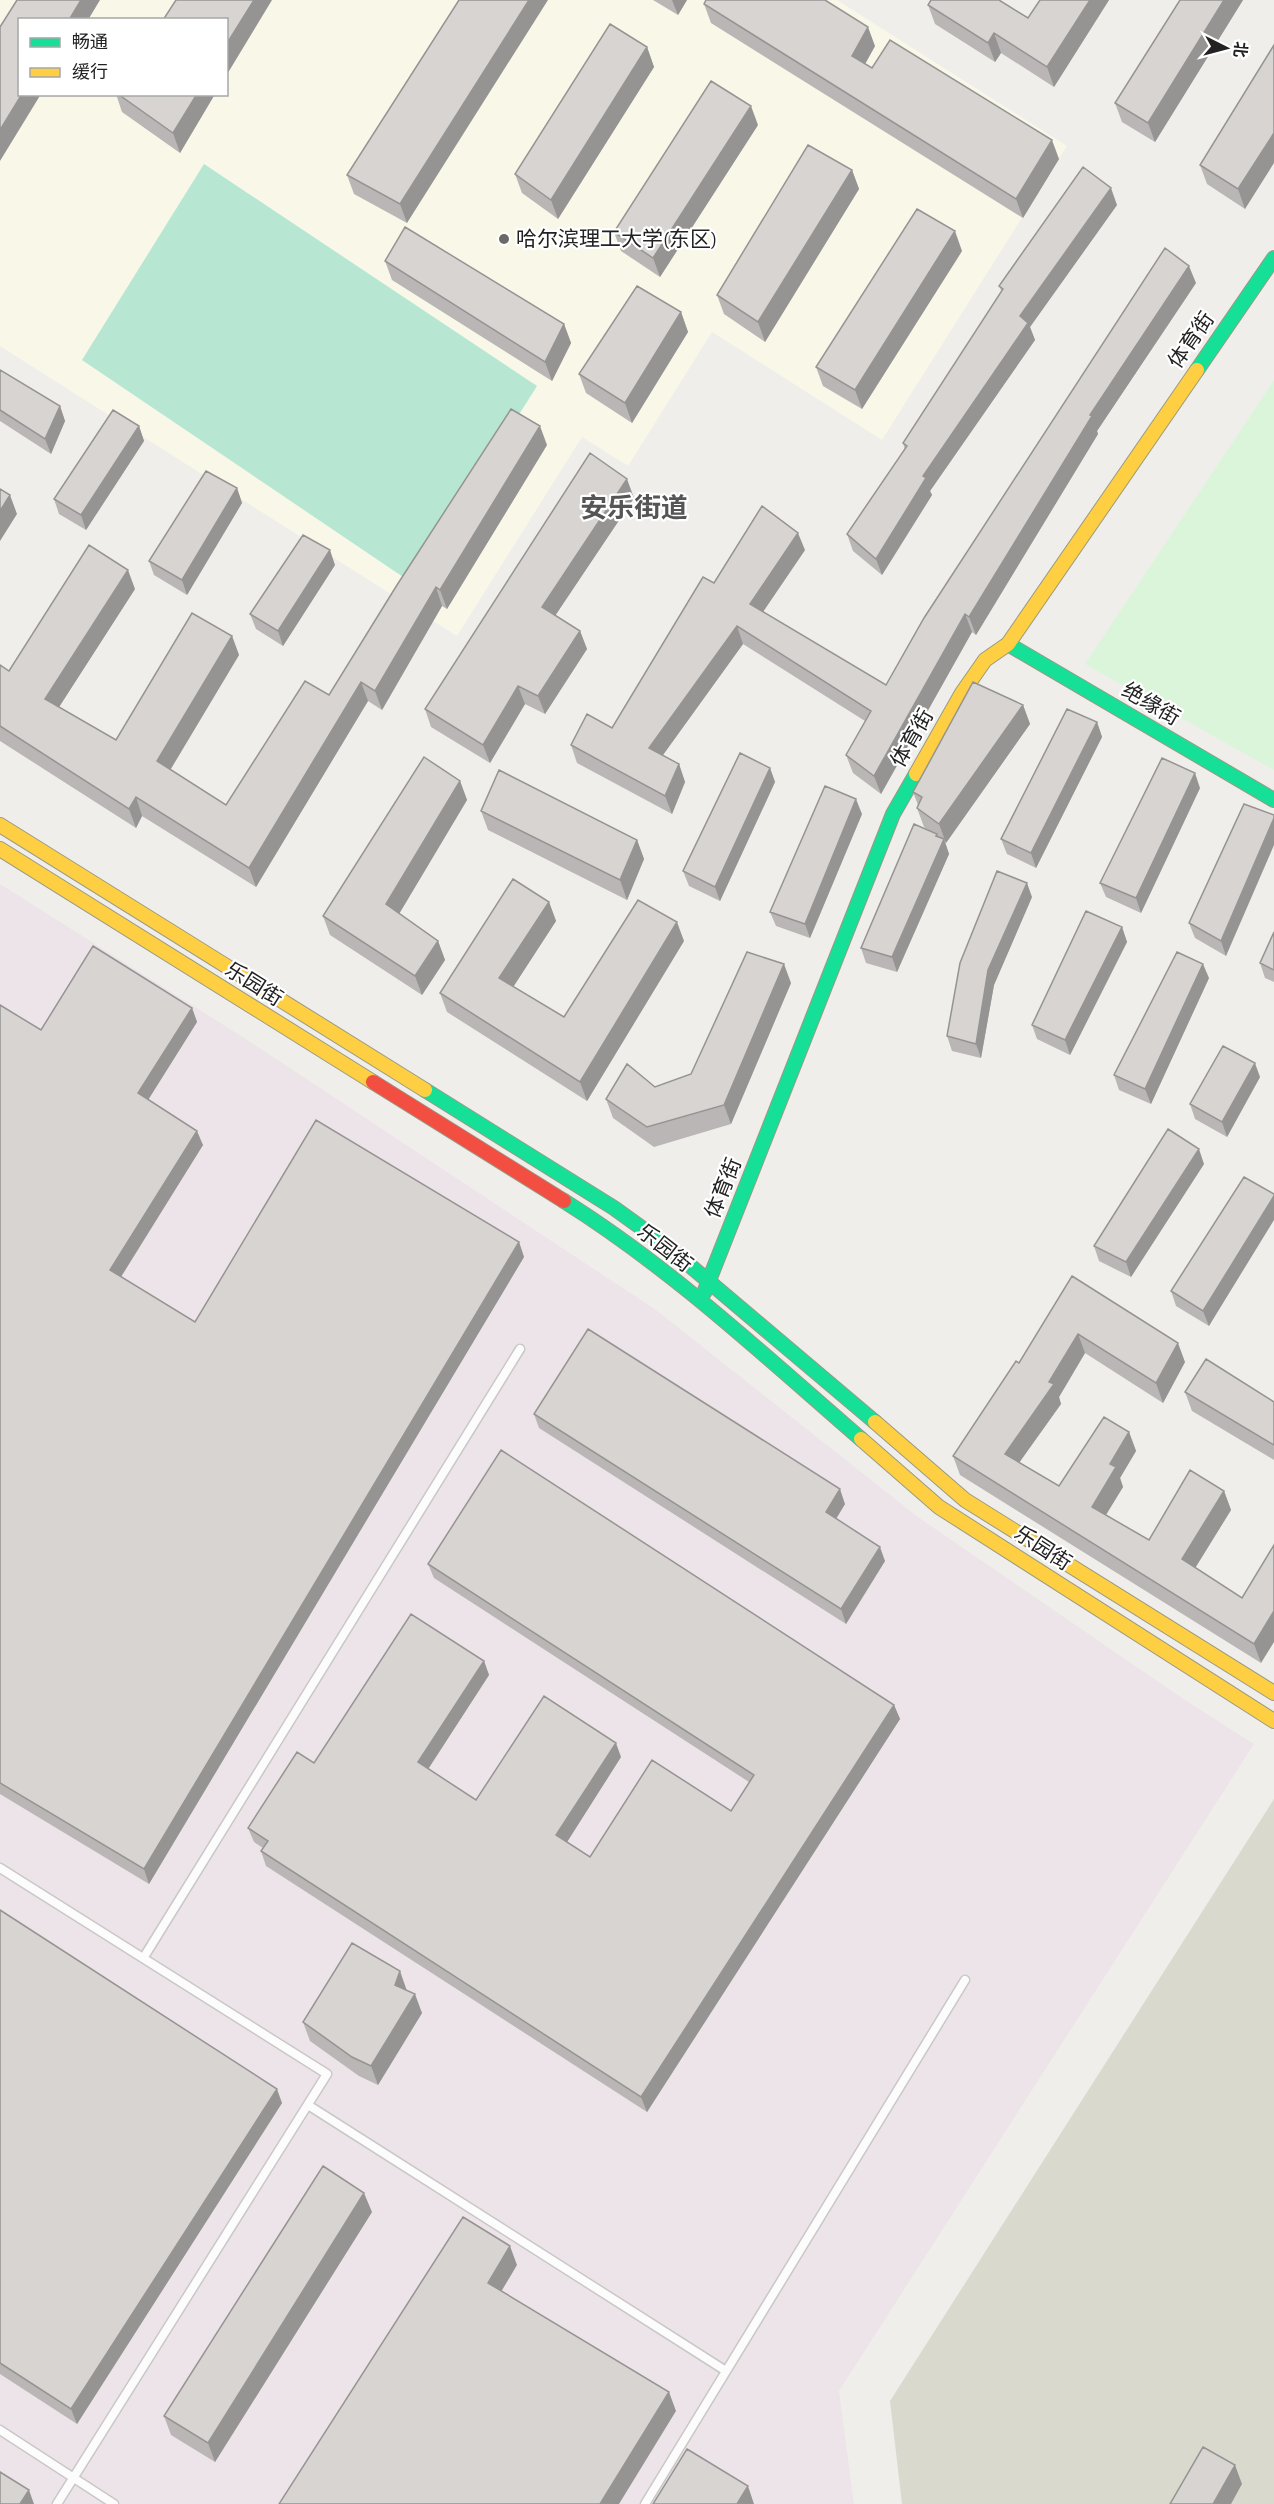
<svg xmlns="http://www.w3.org/2000/svg" width="1274" height="2504" viewBox="0 0 1274 2504" font-family="'Alegreya Sans','Noto Sans SC',sans-serif">
<style>
.industrial{fill:#ede4e9}
.education{fill:#f8f7e8;fill-rule:evenodd}
.construction{fill:#d9d9cd}
.park{fill:#daf5da}
.pitch{fill:#b7e6d2}
.lines{fill:none;stroke-linecap:round;stroke-linejoin:round}
.lane-casing{stroke:#c9c8c7;stroke-width:11}
.fast-casing{stroke:#999a82;stroke-width:16}
.slow-casing{stroke:#999a82;stroke-width:16}
.jam-casing{stroke:#999a82;stroke-width:16}
.lane{stroke:#fdfcfc;stroke-width:8}
.fast{stroke:#16e098;stroke-width:14}
.slow{stroke:#ffcf43;stroke-width:14}
.jam{stroke:#f24e42;stroke-width:14}
.wall{fill:#b9b6b5}
.shaded-wall{fill:#969493}
.building{fill:#d7d4d2;stroke:#969493;stroke-width:1.5}
.poi-dot{fill:#6a6968;stroke:#fff;stroke-width:2}
.labels{text-anchor:middle;stroke-width:4.5;stroke-linejoin:round;paint-order:stroke}
.poi-label{font-size:21px;fill:#222;stroke:#fff;text-anchor:start}
.street-label{font-size:21px;fill:#222;stroke:#fff}
.district-label{font-size:27px;font-weight:bold;fill:#555;stroke:#fff}
</style>
<rect width="100%" height="100%" fill="#f0eeeb"/>
<path class="industrial" d="M0,884L249,1041L656,1310L918,1517L1182,1698L1254,1744L839,2391L854,2504H0Z"/>
<path class="education" d="M0,0H837L1067,146L882,440L712,332L628,466L582,437L457,636L0,346ZM20,20H226V94H20Z"/>
<path class="construction" d="M1274,1799V2504H902L890,2401Z"/>
<path class="park" d="M1274,380V770L1085,664Z"/>
<path class="pitch" d="M204,164L537,386L412,583L82,360Z"/>
<g class="lines">
<g class="lane-casing">
<path id="lane" d="M0,1868L327,2074L57,2504
M144,1957L520,1349
M308,2105L726,2371
M0,2430L114,2504
M645,2504L965,1980"/>
</g>
<g class="fast-casing">
<path id="fast" d="M1197,370L1274,258
M1008,644L1274,800
M425,1090L614,1208L668,1247L875,1422
M564,1201C671,1268 765,1356 861,1439
M704,1293L893,814L916,774"/>
</g>
<g class="slow-casing">
<path id="slow" d="M916,774L962,693L985,660L1008,644L1197,370
M0,825L425,1090
M0,849L373,1082
M875,1422L965,1500L1274,1693
M861,1439L939,1507L1274,1721"/>
</g>
<g class="jam-casing">
<path id="jam" d="M373,1082L564,1201"/>
</g>
<use href="#lane" class="lane"/>
<use href="#fast" class="fast"/>
<use href="#slow" class="slow"/>
<use href="#jam" class="jam"/>
</g>
<path class="wall" d="M459,0L407,223L354,194L347,175Z
M653,0H687L678,15Z
M1040,0H1109L1054,87L1001,53L995,62L935,24L928,5L1028,18Z
M1180,0H1243L1155,142L1122,122L1115,103Z
M704,4L875,46L865,64L1059,159L1023,218L711,23Z
M1274,45L1245,209L1207,184L1200,165Z
M647,47L654,67L558,219L522,193L515,174Z
M116,94H215L180,153L122,112Z
M758,125L660,277L621,251L614,232Z
M852,170L859,189L765,342L724,314L717,295Z
M1117,205L1030,327L1035,340L930,491L932,495L882,575L853,551L847,534L905,450L903,443L1002,292L999,286Z
M962,251L862,409L823,386L816,367Z
M385,261L564,324L571,343L552,381L392,280Z
M1196,283L1097,431L1098,434L976,635L972,632L881,794L853,773L846,755L865,721L743,644L663,755L679,764L685,782L672,814L577,763L571,745L612,728L714,583L805,550L763,612L886,685Z
M681,312L688,332L632,423L586,393L579,374Z
M0,370L60,406L65,421L51,454L0,421Z
M139,426L144,441L86,530L59,514L54,499Z
M547,445L447,609L442,606L382,710L368,701L256,887L142,816L136,828L0,741V665L9,671L135,589L59,707L116,740L232,636L239,655L171,769L226,805L329,695Z
M237,488L242,503L187,595L154,575L149,561Z
M634,498L555,615L580,631L587,649L545,714L525,704L490,763L431,727L425,709Z
M335,565L283,646L256,629L250,614Z
M1023,705L1030,724L946,843L945,842L949,854L897,972L866,963L861,948L928,830L924,827L917,808L918,805L913,792Z
M1097,722L1102,737L1036,868L1007,854L1001,839Z
M770,768L775,782L720,901L689,886L683,871Z
M460,781L467,800L399,914L438,941L445,960L422,995L330,935L323,916Z
M1200,788L1141,913L1106,897L1100,883Z
M1244,804L1226,956L1195,938L1189,923Z
M481,811L637,840L644,859L627,900L488,830Z
M862,814L810,938L776,926L770,912Z
M1032,897L994,985L981,1058L952,1051L947,1036Z
M549,902L556,921L513,987L564,1017L684,941L587,1101L447,1012L440,993Z
M1122,927L1127,942L1070,1055L1037,1039L1032,1025Z
M1274,932V982L1265,978L1260,963Z
M1209,978L1151,1104L1119,1090L1114,1075Z
M791,983L731,1124L654,1147L613,1118L606,1099L655,1087L691,1074Z
M0,1005L41,1030L192,1008L197,1022L148,1100L203,1145L121,1276L195,1322L519,1242L524,1257L149,1884L0,1794Z
M1260,1077L1227,1137L1195,1119L1190,1104Z
M1204,1164L1131,1277L1099,1261L1094,1246Z
M1274,1194L1209,1326L1176,1306L1171,1291Z
M1072,1276L1185,1362L1163,1403L1085,1353L1059,1397L1061,1404L1019,1462L1059,1486L1129,1432L1136,1451L1120,1478L1123,1487L1106,1515L1149,1540L1224,1491L1231,1510L1195,1568L1242,1598L1261,1663L960,1475L953,1456L1019,1363Z
M1185,1392L1274,1402V1460L1192,1411Z
M534,1414L845,1504L836,1519L885,1561L846,1624L539,1428Z
M428,1564L894,1705L900,1719L647,2112L266,1866L261,1851L263,1848L254,1842L248,1828L314,1763L484,1661L489,1675L428,1769L476,1800L621,1757L567,1842L590,1857L731,1811L749,1782L434,1578Z
M0,1910L282,2103L77,2424L0,2374Z
M407,1990L422,2013L378,2085L359,2076L310,2041L303,2022Z
M372,2212L215,2462L171,2435L164,2416Z"/>
<path class="shaded-wall" d="M81,0H100L88,20H69Z
M254,0H272L226,76V45Z
M529,0H548L407,223L400,204Z
M672,0H687L678,15Z
M1090,0H1109L1054,87L1047,67Z
M1224,0H1243L1155,142L1148,123Z
M868,27L875,46L859,75L852,56Z
M994,33L1001,53L995,62L988,43Z
M647,47L654,67L558,219L551,200Z
M22,94H41L0,161V130Z
M197,94H215L180,153L173,133Z
M751,106L758,125L660,277L653,258Z
M1274,133V163L1245,209L1238,189Z
M1052,140L1059,159L1023,218L1016,199Z
M852,170L859,189L765,342L758,322Z
M1111,188L1117,205L1030,327L1035,340L930,491L932,495L882,575L876,559L923,476L1020,316Z
M955,231L962,251L862,409L855,390Z
M1189,266L1196,283L1097,431L1098,434L976,635L969,617L1090,415Z
M681,312L688,332L632,423L625,403Z
M564,324L571,343L552,381L545,362Z
M60,406L65,421L51,454L45,439Z
M139,426L144,441L86,530L81,515Z
M540,426L547,445L447,609L440,590Z
M627,479L634,498L549,625L542,607Z
M237,488L242,503L187,595L182,580Z
M10,495L17,514L0,541V511Z
M798,533L805,550L756,622L750,604Z
M330,550L335,565L283,646L278,631Z
M128,570L135,589L52,718L45,699Z
M436,587L442,606L382,710L375,691Z
M965,614L972,632L881,794L874,776Z
M737,626L743,644L655,766L649,748Z
M580,631L587,649L545,714L538,696Z
M232,636L239,655L164,780L157,761Z
M361,682L368,701L256,887L249,868Z
M518,686L525,704L490,763L483,745Z
M1023,705L1030,724L946,843L939,824Z
M1097,722L1102,737L1036,868L1031,853Z
M679,764L685,782L672,814L665,796Z
M770,768L775,782L720,901L715,887Z
M1195,773L1200,788L1141,913L1136,898Z
M460,781L467,800L393,924L386,904Z
M136,797L142,816L136,828L129,809Z
M856,799L862,814L810,938L805,924Z
M1274,818V845L1226,956L1221,941Z
M937,834L941,845L944,839L949,854L897,972L892,957Z
M637,840L644,859L627,900L620,880Z
M1027,883L1032,897L994,985L981,1058L976,1044L988,970Z
M549,902L556,921L506,998L499,978Z
M677,922L684,941L587,1101L580,1082Z
M1122,927L1127,942L1070,1055L1065,1040Z
M438,941L445,960L422,995L415,976Z
M784,964L791,983L731,1124L724,1105Z
M1203,964L1209,978L1151,1104L1145,1089Z
M192,1008L197,1022L143,1108L138,1093Z
M1255,1063L1260,1077L1227,1137L1222,1122Z
M197,1131L203,1145L116,1285L110,1270Z
M1199,1149L1204,1164L1131,1277L1126,1262Z
M1274,1196V1220L1209,1326L1203,1311Z
M519,1242L524,1257L149,1884L144,1869Z
M1078,1334L1085,1353L1059,1397L1061,1404L1012,1473L1005,1454Z
M1178,1343L1185,1362L1163,1403L1156,1383Z
M1129,1432L1136,1451L1120,1478L1123,1487L1099,1526L1092,1507L1110,1464Z
M840,1489L845,1504L831,1527L826,1512Z
M1224,1491L1231,1510L1189,1578L1182,1559Z
M880,1547L885,1561L846,1624L841,1609Z
M1274,1611V1642L1261,1663L1254,1644Z
M484,1661L489,1675L423,1777L418,1762Z
M894,1705L900,1719L647,2112L641,2097Z
M616,1743L621,1757L562,1850L556,1835Z
M400,1971L407,1991L395,1985Z
M415,1994L422,2013L378,2085L371,2066Z
M277,2089L282,2103L77,2424L71,2409Z
M364,2193L372,2212L215,2462L208,2443Z
M510,2246L517,2265L495,2302L488,2283Z
M669,2392L676,2411L619,2504H600Z
M1235,2465L1242,2484L1231,2504H1213Z
M748,2486L754,2504H737Z
M29,2490L34,2504H20Z"/>
<path class="building" d="M17,0H81L69,20H20V94H22L0,130V27Z
M176,0H254L226,45V20H163Z
M459,0H529L400,204L347,175Z
M706,0H825L868,27L852,56L872,68L890,40L1052,140L1016,199L704,4Z
M931,0H999L1028,18L1040,0H1090L1047,67L994,33L988,43L928,5Z
M1180,0H1224L1148,123L1115,103Z
M610,24L647,47L551,200L515,174Z
M1274,45V133L1238,189L1200,165Z
M711,81L751,106L653,258L614,232Z
M118,94H197L173,133Z
M808,145L852,170L758,322L717,295Z
M1083,167L1111,188L1020,316L1028,323L923,476L926,478L876,559L847,534L907,446L903,443L1003,289L999,286Z
M917,209L955,231L855,390L816,367Z
M405,227L564,324L545,362L385,261Z
M1165,248L1189,266L1090,415L1092,416L969,617L965,614L874,776L846,755L871,711L737,626L649,748L679,764L665,796L571,745L587,714L612,728L703,577L714,583L762,506L798,533L750,604L886,685L924,618Z
M637,286L681,312L625,403L579,374Z
M0,370L60,406L45,439L0,410Z
M511,409L540,426L440,590L436,587L375,691L361,682L249,868L136,797L129,809L0,726V665L9,671L89,545L128,570L45,699L116,740L192,613L232,636L157,761L226,805L305,681L329,695L397,585Z
M113,410L139,426L81,515L54,499Z
M590,453L627,479L542,607L580,631L538,696L518,686L483,745L425,709Z
M206,471L237,488L182,580L149,561Z
M0,489L10,495L0,511Z
M303,535L330,550L278,631L250,614Z
M973,682L1023,705L939,824L917,808L922,797L913,792Z
M1067,709L1097,722L1031,853L1001,839Z
M740,753L770,768L715,887L683,871Z
M424,757L460,781L386,904L438,941L415,976L323,916Z
M1162,758L1195,773L1136,898L1100,883Z
M499,770L637,840L620,880L481,811Z
M825,786L856,799L805,924L770,912Z
M1244,804L1274,815V818L1221,941L1189,923Z
M914,824L937,834L936,836L944,839L892,957L861,948Z
M997,871L1027,883L988,970L976,1044L947,1036L960,963Z
M513,879L549,902L499,978L564,1017L638,900L677,922L580,1082L440,993Z
M1086,911L1122,927L1065,1040L1032,1025Z
M1274,932V970L1260,963Z
M93,946L192,1008L138,1093L197,1131L110,1270L195,1322L316,1120L519,1242L144,1869L0,1783V1005L41,1030Z
M747,952L784,964L724,1105L647,1127L606,1099L627,1064L655,1087L691,1074Z
M1177,952L1203,964L1145,1089L1114,1075Z
M1223,1046L1255,1063L1222,1122L1190,1104Z
M1168,1129L1199,1149L1126,1262L1094,1246Z
M1244,1177L1274,1194V1196L1203,1311L1171,1291Z
M1072,1276L1178,1343L1156,1383L1078,1334L1049,1382L1054,1384L1005,1454L1059,1486L1104,1417L1129,1432L1110,1464L1116,1467L1092,1507L1149,1540L1190,1470L1224,1491L1182,1559L1242,1598L1274,1545V1611L1254,1644L953,1456L1016,1361L1019,1363Z
M588,1329L840,1489L826,1512L880,1547L841,1609L534,1414Z
M1206,1359L1274,1402V1445L1185,1392Z
M501,1450L894,1705L641,2097L261,1851L268,1841L248,1828L297,1752L314,1763L411,1614L484,1661L418,1762L476,1800L544,1696L616,1743L556,1835L590,1857L652,1760L731,1811L754,1775L428,1564Z
M0,1910L277,2089L71,2409L0,2363Z
M352,1943L400,1971L395,1985L415,1994L371,2066L352,2057L303,2022Z
M323,2166L364,2193L208,2443L164,2416Z
M463,2217L510,2246L488,2283L669,2392L600,2504H279Z
M1203,2447L1235,2465L1213,2504H1170Z
M687,2449L748,2486L737,2504H653Z
M0,2472L29,2490L20,2504H0Z"/>
<circle class="poi-dot" cx="504" cy="239" r="6"/>
<g class="labels">
<g class="poi-label">
<text x="516" y="246">哈尔滨理工大学(东区)</text>
</g>
<g class="street-label">
<text transform="translate(1191 340) rotate(-55)" y="7">体育街</text>
<text transform="translate(1151 704) rotate(30)" y="7">绝缘街</text>
<text transform="translate(912 738) rotate(-60)" y="7">体育街</text>
<text transform="translate(254 984) rotate(32)" y="7">乐园街</text>
<text transform="translate(723 1188) rotate(-68)" y="7">体育街</text>
<text transform="translate(665 1248) rotate(38)" y="7">乐园街</text>
<text transform="translate(1043 1548) rotate(33)" y="7">乐园街</text>
</g>
<g class="district-label">
<text x="634" y="517">安乐街道</text>
</g>
</g>
<rect x="18" y="18" width="210" height="78" fill="#ffffff" stroke="#a7a7a7" stroke-width="1.5"/>
<rect x="30" y="38" width="30" height="9" fill="#16e098" stroke="#a7a7a7" stroke-width="1.5"/>
<text x="72" y="48" font-size="18" fill="#222222">畅通</text>
<rect x="30" y="68" width="30" height="9" fill="#ffcf43" stroke="#a7a7a7" stroke-width="1.5"/>
<text x="72" y="78" font-size="18" fill="#222222">缓行</text>
<g transform="translate(1226 48) rotate(96)" stroke="#ffffff" stroke-width="4.5" paint-order="stroke">
<path d="M0-4.5L10 22L0 15L-10 22Z" fill="#222222"/>
<text y="-9" font-size="16" font-weight="bold" text-anchor="middle" fill="#222222">北</text>
</g>
</svg>
